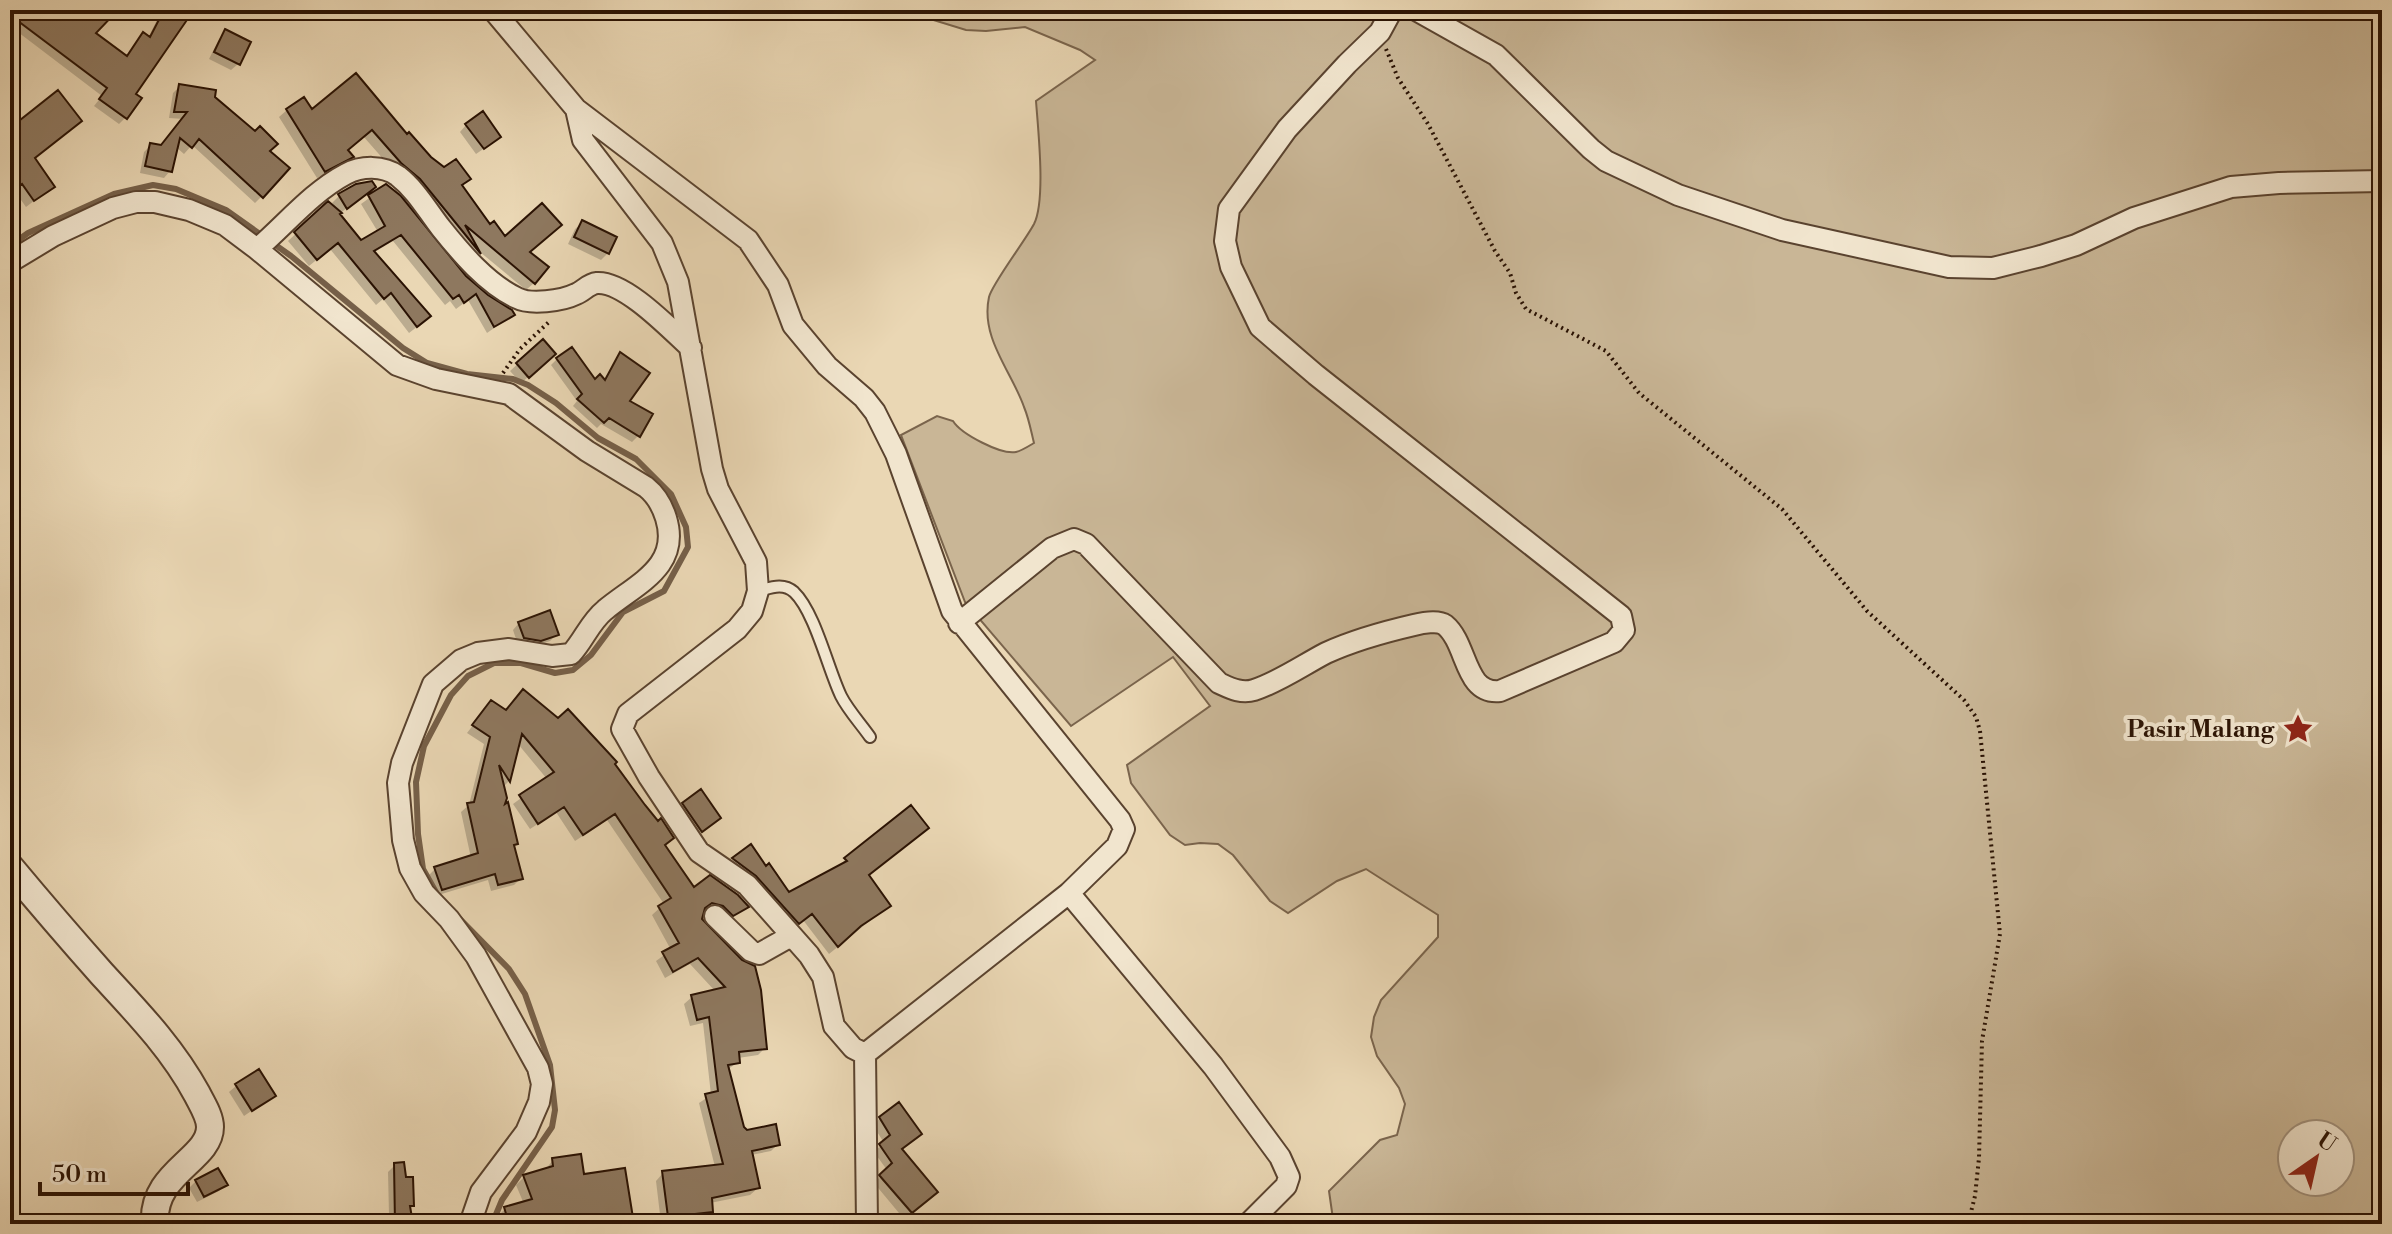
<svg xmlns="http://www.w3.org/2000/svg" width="2392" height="1234" viewBox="0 0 2392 1234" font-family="'Libre Bodoni',serif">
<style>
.green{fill:#c9b696;stroke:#7a644c;stroke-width:2;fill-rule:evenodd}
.shadow{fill:#0003}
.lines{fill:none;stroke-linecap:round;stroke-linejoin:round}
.stream{stroke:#766049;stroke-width:6}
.building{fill:#8e785f;stroke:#2a1203;stroke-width:2}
.service-casing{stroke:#5a432f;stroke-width:14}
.minor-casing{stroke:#5a432f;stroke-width:24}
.tertiary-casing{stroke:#5a432f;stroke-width:30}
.path{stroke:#2a1203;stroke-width:4;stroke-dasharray:2 4;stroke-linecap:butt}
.service{stroke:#f1e5ce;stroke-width:10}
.minor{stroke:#f1e5ce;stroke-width:20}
.tertiary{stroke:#f1e5ce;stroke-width:26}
.labels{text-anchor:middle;stroke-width:8;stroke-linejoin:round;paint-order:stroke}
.poi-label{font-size:24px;font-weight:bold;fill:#2a1203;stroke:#f1e5ce;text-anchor:end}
</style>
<rect width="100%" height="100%" fill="#ead7b4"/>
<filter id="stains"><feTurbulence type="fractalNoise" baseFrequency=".0025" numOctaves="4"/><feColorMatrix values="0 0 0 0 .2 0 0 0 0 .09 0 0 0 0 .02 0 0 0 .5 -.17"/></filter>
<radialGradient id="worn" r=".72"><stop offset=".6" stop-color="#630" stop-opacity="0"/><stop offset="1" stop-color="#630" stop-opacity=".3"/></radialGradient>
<path class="green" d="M901,10H2382V1224H1331L1333,1219L1329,1191L1380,1140L1397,1135L1405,1104L1399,1088L1377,1056L1371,1037L1374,1017L1381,1000L1438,937V915L1366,869L1337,881L1288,913L1270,901L1233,855L1218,844L1200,843L1185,845L1170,835L1131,783L1127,765L1210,706L1173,657L1071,726L965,602L901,435L937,416L953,421C961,434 1001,455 1016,452C1021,451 1029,446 1034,443C1031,431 1029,419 1024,407C1012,372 980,338 989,297C992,284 1025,241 1034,224C1046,200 1038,129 1036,101L1095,60L1080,50L1025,27L986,31L966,30ZM2292,1134H2340V1182H2292Z"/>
<path class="shadow" d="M10,10H115L93,33L125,58L143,35L148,38L160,14L164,10H171L133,94L126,117L119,124L94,106L102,96L10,26Z
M226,32L238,64L231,70L209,59L219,39Z
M180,86L213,98L268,151L262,196L255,203L192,145L184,154L176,147L170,171L164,178L140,173L144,152L151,145L160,147L184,119L169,118L173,93Z
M287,110L311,112L407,137L460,186L490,226L528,253L534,283L526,290L480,252L472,260L363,136L346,150L351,157L344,164L317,178L279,117Z
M15,122L33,159L52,187L26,207L14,190L10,193V125Z
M466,125L492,143L476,154L460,132Z
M362,184L374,187L338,215L360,242L378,232L361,204L386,186L464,278L513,315L487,333L468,300L456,309L450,301L445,305L393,241L373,253L422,323L409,333L383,299L376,305L330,249L309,266L288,241L328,204L337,210L332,203L339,196Z
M582,223L608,253L601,260L568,244L575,229Z
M542,342L547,361L521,383L510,371Z
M620,354L628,401L638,436L632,442L601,424L597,428L573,406L577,401L551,365L557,359L594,382L604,381Z
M519,623L557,634L550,641L533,647L518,645L513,630Z
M491,702L505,712L612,764L693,890L747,907L725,922L716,913L703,909L700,919L765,1048L758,1055L738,1058V1062L727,1070L742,1128L778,1144L771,1151L751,1155L758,1188L750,1195L710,1203L711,1211L704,1218L661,1223L656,1181L663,1173L715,1167L699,1103L711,1095L703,1023L690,1026L684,1004L692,997L715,991L690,964L665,978L656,961L671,950L652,915L664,904L607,820L575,841L556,812L530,829L513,804L547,779L518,744L509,781L502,788V809L515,844L513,847L521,878L514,885L491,891L488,880L435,896L428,876L435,869L471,858L461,812L469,805L484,744L467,733Z
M683,805L719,818L694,837L677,811Z
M750,847L789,895L838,867L846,859L868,876L888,906L829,954L803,920L790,930L725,867Z
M236,1086L273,1096L244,1116L229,1092Z
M880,1118L929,1198L904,1219L874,1183L887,1170L874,1152L884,1143L873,1125Z
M553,1160L582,1177L631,1222L655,1214L658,1224H500L497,1217L505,1209L524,1204L516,1185L524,1177L545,1170Z
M395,1165L412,1206L409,1208L411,1224H383L389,1215L388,1172Z
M196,1181L225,1185L219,1191L197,1202L189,1188Z"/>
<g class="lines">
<path class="stream" d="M10,246L28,233L114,194L153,185L176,189L226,210L291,256L403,348L427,363L467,374L513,379L528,385L556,403L598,438L636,459L671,494L686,527L688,547L664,591L623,612L591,655L573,670L555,673L521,663H494L468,676L451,695L424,746L416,782L418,834L423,869L437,894
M458,917L509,969L525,994L550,1065L555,1110L552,1127L502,1200L492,1224
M762,1224L794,1219L821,1224"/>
</g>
<path class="building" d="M10,10H118L96,33L127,56L143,32L150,37L164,10H175L189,17L136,94L142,98L127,119L99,99L107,88L10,15Z
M225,29L251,42L240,65L214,52Z
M356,73L407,134L409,132L431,157L444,167L456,159L471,179L462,185L490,224L494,221L505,236L542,203L562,225L530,252L549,267L535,284L465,225L481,254L420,179L401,163L372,130L348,150L354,157L325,172L286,109L304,97L312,109Z
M179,84L216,90L215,97L255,131L260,126L278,144L270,151L290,168L263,198L199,139L192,148L180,138L172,172L145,166L150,143L161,145L187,112H174Z
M58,90L82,121L35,158L55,187L34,201L22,184L10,193V128Z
M483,111L501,137L484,149L465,124Z
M372,181L376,187L347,209L338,194L356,184Z
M386,184L401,196L466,276L488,295L512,310L515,315L494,327L476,294L464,303L459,295L453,299L401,235L374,251L431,316L417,327L391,293L384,299L338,243L317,260L294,232L328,201L342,213L340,214L361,240L385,226L368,195Z
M582,220L617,237L609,254L574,237Z
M543,339L556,354L529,378L516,363Z
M572,347L595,379L600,374L605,380L620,352L650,373L630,401L653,414L640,437L609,418L604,423L577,399L582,394L556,358Z
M550,610L559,635L541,641L524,638L518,622Z
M523,689L558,718L568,709L617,762L615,764L645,805L658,821L661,818L674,838L665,845L694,887L710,875L738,895L749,907L733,916L723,906L712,903L705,908L702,919L742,960L755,966L761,990L767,1049L739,1052L740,1063L728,1065L744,1127L747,1130L776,1124L780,1145L752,1151L760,1188L712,1198L713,1212L668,1217L662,1171L723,1164L705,1094L718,1091L709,1017L697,1020L691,995L725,987L698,958L673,972L662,952L679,943L658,906L671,898L615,814L583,835L564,807L538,824L519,795L554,772L522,734L510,782L499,765L507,798L505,804L508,802L518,844L514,845L523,879L498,885L495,874L442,890L434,867L478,853L467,803L474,802L490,737L472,725L491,700L506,710Z
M701,789L721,818L702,832L682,803Z
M911,805L929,828L869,875L891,906L861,926L838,947L812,914L799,924L756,876L732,858L751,844L766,866L769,863L789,892L847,861L844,858Z
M259,1069L276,1096L252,1111L235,1084Z
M899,1102L922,1134L902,1149L938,1192L912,1213L879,1175L892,1163L879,1144L890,1135L879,1117Z
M581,1154L584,1174L625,1168L634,1224H509L504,1207L532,1199L523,1175L553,1166L552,1158Z
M404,1162L406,1177H413L414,1206H410L413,1224H395L394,1163Z
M218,1168L228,1185L204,1197L195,1180Z"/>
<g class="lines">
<g class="service-casing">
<path id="service" d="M758,591C770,588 783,582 794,592C815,612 828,669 841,696C848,710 861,724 870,737"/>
</g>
<g class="minor-casing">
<path id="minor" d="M493,10L576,109L748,240L778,285L793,325L827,366L864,398L875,412L896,454L952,611L1120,820L1124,829L1117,846L1069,893L865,1054
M1416,10L1496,55L1591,149L1606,161L1678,195L1782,230L1949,267L1993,268L2041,256L2076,245L2134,218L2231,187L2279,183L2382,181
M576,109L583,140L662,243L678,282L712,469L718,489L756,562L758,591L752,611L737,629L628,714L622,729L649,777L699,852L747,885L809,955L823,977L834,1026L853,1048L865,1054L867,1224
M257,249C286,224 312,192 346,174C361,166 383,165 398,176C416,190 427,210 441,228C461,253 487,284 517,298C530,305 562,301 576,294C584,291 588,284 597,283C625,281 671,330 691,348
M10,262L53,236L113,208L136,202H155L189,210L225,225L257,249L397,365L436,379L509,394L587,451L646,487C656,495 662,505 666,518C681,567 636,584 605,610C590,622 584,640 571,654L552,656L509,649L478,653L461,660L433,684L402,763L398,783L403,840L410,868L424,893L449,919L476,956L538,1068L542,1084L539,1102L526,1132L481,1192L470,1224
M959,623L1052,548L1074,539L1086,544L1219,683C1230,688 1241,694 1254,690C1279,682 1303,665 1326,653C1350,642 1388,631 1414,625C1422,623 1438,620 1445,625C1468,644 1464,695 1500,691L1614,642L1624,630L1621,616L1316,375L1260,327L1231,267L1225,241L1229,209L1287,129L1347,64L1380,32L1392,10
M1069,893L1213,1066L1280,1157L1289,1177L1286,1186L1248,1224
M715,916L751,951L759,954L791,936"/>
</g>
<g class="tertiary-casing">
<path id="tertiary" d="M10,867C40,903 71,939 102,974C137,1012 172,1048 197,1094C202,1104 210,1116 210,1127C210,1160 151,1172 155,1224"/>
</g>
<path class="path" d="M1386,49L1398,78L1428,124L1495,251L1510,273L1516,293L1526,309L1606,351L1639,393L1782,509L1867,611L1964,700L1976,717L1980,731L2000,934L1982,1041L1979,1158L1975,1196L1968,1224
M503,373L520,349L550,321"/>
<use href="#service" class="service"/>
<use href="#minor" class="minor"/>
<use href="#tertiary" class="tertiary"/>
</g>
<defs>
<g id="sight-bare" transform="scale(2.4)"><path d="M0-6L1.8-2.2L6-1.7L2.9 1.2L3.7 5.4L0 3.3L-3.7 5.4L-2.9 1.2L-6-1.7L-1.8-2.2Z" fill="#8f2418" stroke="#f1e5ce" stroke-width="2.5" paint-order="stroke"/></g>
</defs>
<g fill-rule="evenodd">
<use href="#sight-bare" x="2298" y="729"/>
</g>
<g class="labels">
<g class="poi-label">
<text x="2274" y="737">Pasir Malang</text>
</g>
</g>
<rect width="2392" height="1234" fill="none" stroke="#ead7b4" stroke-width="40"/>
<rect x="12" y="12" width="2368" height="1210" fill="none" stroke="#2a1203" stroke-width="4"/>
<rect x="20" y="20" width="2352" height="1194" fill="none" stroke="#2a1203" stroke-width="2"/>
<g transform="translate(2316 1158) rotate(34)"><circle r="38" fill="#f1e5ce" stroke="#a1917d" stroke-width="2"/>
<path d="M0-6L14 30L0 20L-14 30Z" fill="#8f2418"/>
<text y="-12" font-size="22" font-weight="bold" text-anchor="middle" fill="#2a1203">U</text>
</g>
<path d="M40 1182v12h148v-12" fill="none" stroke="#2a1203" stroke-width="4"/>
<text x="52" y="1182" font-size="24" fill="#2a1203" stroke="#f1e5ce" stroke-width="6" paint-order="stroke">50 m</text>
<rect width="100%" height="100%" filter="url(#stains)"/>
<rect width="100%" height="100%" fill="url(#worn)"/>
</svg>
